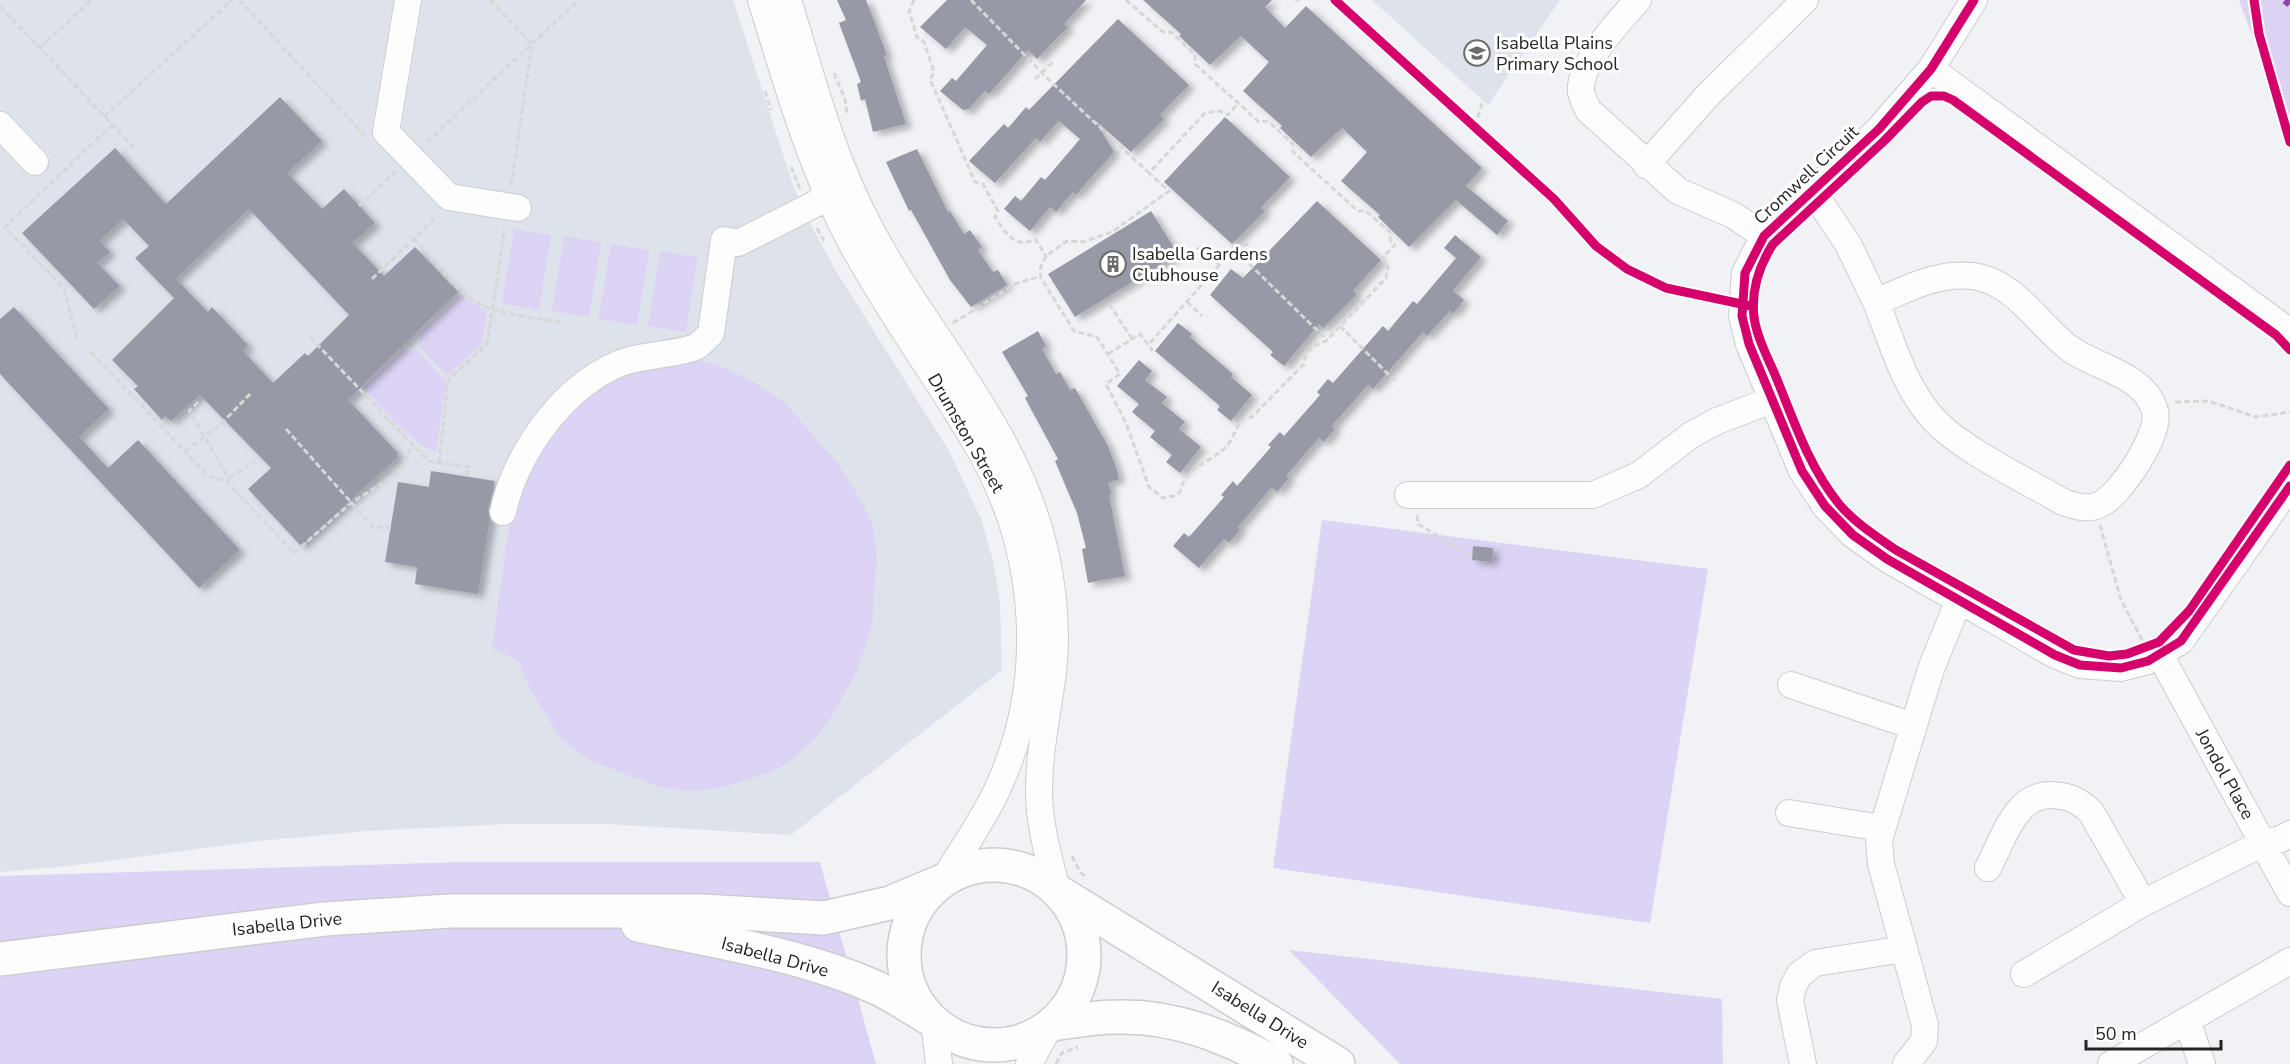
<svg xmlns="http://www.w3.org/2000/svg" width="2290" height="1064" viewBox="0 0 2290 1064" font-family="'Nunito Sans',sans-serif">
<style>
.built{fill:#dee3eb}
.green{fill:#dcd3f5}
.building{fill:#9799a7;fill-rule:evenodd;filter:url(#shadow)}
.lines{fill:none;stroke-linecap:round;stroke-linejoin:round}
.minor-casing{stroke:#cccdcf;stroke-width:28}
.major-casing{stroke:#cccdcf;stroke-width:36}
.path{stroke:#d6d7d7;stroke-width:3;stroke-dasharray:6 3;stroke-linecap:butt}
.minor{stroke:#fdfdfe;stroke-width:26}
.major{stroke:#fdfdfe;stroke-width:33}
.quiet{stroke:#8e44ad;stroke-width:8;stroke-dasharray:15 8;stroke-linecap:butt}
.cycleway-casing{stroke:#fff;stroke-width:13}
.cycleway{stroke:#d6006c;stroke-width:9}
.labels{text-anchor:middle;stroke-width:6;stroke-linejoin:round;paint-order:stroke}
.poi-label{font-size:18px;fill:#232426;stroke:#fff;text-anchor:start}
.street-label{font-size:18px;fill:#232426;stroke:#fff}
</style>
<defs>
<filter id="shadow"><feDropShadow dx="6" dy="4" stdDeviation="3" flood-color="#0004"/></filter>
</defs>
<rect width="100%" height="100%" fill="#f0f2f5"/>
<path class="built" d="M0,0H733L794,188L808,219L833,266L949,451L981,519L993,560L1000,601L1002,670L791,835L607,824H508L367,831L250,842L70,866L0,872Z
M1372,0H1560L1488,105Z"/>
<path class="green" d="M2239,0H2290V137Z
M514,229L551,235L539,310L502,304Z
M564,236L601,242L589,317L552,311Z
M611,244L649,250L637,325L599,319Z
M660,251L697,257L686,332L648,326Z
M462,295L487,311L482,344L447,376L419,346L420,333Z
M403,349L413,352L416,349L446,381L436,452C420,450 374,400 363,387Z
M695,359L723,367L756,383L785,403L837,462L862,502L873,526L877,554L872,625L858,668L836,710L816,738L789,762L769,773L719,788L691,791L656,786L587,759L560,738L529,687L518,661L492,648L513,499L558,420L603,384L637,369Z
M1322,520L1708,569L1650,923L1273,868Z
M464,862H820L876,1064H0V876Z
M1289,950L1722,999L1723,1064H1400Z"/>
<path class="building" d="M837,0H866L887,55L884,56L906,124L873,132L865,99L861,101L857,84L861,82L839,23L846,20Z
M947,0H1086L1064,24L1068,27L1037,59L1028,50L989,94L985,91L969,109L963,110L940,91L952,78L956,81L987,45L965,27L946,49L920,27Z
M1143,0H1272L1265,7L1285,28L1306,6L1482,168L1466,186L1508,221L1497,235L1456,200L1409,247L1378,217L1380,215L1341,181L1367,152L1342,128L1311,157L1280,128L1282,126L1243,91L1269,62L1241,36L1210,65L1179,36L1181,34Z
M1118,19L1189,85L1160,115L1164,119L1131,152L1095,120L1114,152L1076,195L1073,192L1056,212L1050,207L1030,231L1004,209L1015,196L1021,201L1041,177L1045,180L1080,139L1059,121L1040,142L1036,138L995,183L969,161L1004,124L1008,128L1026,107L1029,110Z
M280,97L322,141L287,173L322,209L344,189L375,223L353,243L384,276L415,247L458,292L348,400L397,452V458L301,546L248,489L271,468L200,395L171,421L165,416L162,420L134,389L138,386L112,360L174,298L135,258L149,246L123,219L100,241L110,252L97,263L120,286L94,309L22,233L115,148L166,204ZM249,209L349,315L308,356L305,353L273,383L243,351L248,345L212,307L208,312L176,279Z
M1225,117L1290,177L1261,208L1265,211L1232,244L1164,182Z
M917,149L948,212L950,211L964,234L970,230L982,247L978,250L993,272L998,270L1007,285L971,307L950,280L911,210L909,211L886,162Z
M1317,201L1381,260L1353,291L1357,294L1323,328L1319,324L1284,366L1270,355L1273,352L1210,295L1231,269L1243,278Z
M1151,211L1178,254L1075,317L1048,274Z
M1455,235L1481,257L1453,291L1464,300L1453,314L1450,311L1427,336L1423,332L1373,389L1368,385L1332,426L1335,429L1324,442L1319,438L1286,476L1289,478L1277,492L1272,487L1238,527L1240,530L1229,543L1224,539L1199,568L1173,546L1184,533L1189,537L1224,497L1221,495L1233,481L1237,486L1271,447L1268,445L1280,432L1284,436L1320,395L1317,392L1328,379L1333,383L1383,326L1388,331L1413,301L1417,304L1456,258L1444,248Z
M14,307L109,409L79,437L108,468L138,440L240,550L199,588L0,374V319Z
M1178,323L1192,334L1190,337L1233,374L1231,377L1252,395L1231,421L1217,410L1220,406L1155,351Z
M1038,331L1046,346L1042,349L1056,374L1060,372L1070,390L1075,388L1108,446L1116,467L1119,479L1108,483L1112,494L1109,495L1125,576L1088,583L1082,549L1086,548L1077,513L1055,461L1058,459L1025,398L1028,396L1002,352Z
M1139,360L1152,371L1145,380L1167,397L1162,403L1185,422L1179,429L1201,447L1180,473L1166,462L1172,455L1150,437L1155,431L1132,412L1139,404L1117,386Z
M431,471L495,481L488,509L490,518L478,594L415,584L417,567L385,562L398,482L429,487Z
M1473,546L1493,548L1492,562L1472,560Z"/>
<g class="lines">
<g class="minor-casing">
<path id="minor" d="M408,0L386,132L449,197L518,208
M761,0C787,84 810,167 852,244C891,317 942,383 982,454C1039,556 1047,683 997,790C982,822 961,851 943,881
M788,0C812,78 832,158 871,230C926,334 1012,423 1042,539C1053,581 1058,630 1053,672C1048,712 1039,751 1039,791C1039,825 1049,858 1057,890
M1638,0C1620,20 1578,64 1581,92C1582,98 1586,105 1588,110L1678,191L1733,215L1764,236
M1974,0L1931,69L1879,129L1764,236L1745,273L1742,316L1749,344L1802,471L1825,506L1853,535L1887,559L2055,655L2080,665L2121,668L2148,661L2181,641L2290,486
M1931,69L2290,332
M0,125L35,162
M1646,165L1708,95L1805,0
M1812,190L1848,244L1876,302C1907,289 1937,272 1972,276C2015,281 2037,324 2069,348C2095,368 2144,373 2155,411C2161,434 2120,496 2099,505C2087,510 2075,506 2063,502C2026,480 1955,447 1929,414C1903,383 1891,339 1876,302
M1408,495H1593L1639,475L1691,435L1717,421L1772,400
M503,512C515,452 569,377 630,360C645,356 688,352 697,346C702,343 707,337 711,333L724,240L738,243L817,203L835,182
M2160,655L2290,893
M1791,685L1913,726
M1789,813L1881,828
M1988,868C2003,840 2015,793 2053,795C2069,796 2078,800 2091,812L2143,903
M2024,974L2143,903L2263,843L2281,839L2290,834
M2187,1020L2202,1064
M934,1021L939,1064
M1029,1064L1050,1025
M1803,1064L1790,1000L1793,987L1799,975L1815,963L1904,949
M1906,1064L1924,1041L1925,1025L1881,864L1879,840L1931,669L1959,600
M2111,1064L2290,961"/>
</g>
<g class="major-casing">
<path id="major" d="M904 955a90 90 0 1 1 180 0a90 90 0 1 1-180 0Z
M1062,894L1338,1064
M638,925C718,942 800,954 875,987C893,995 910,1007 927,1017
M0,959L325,919L450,911H702L824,918L890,903L940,882
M1052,1024C1073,1021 1095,1017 1117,1017C1174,1015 1227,1037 1276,1064"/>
</g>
<path class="path" d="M239,0L364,135
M490,0L532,44L511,186
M914,0L909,11L917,37L924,42L934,72L930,79L975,182L983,184L998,211L995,217C1005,232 1015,250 1035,239L1046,256
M971,0L1049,80L1149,173
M1126,0L1163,32H1171L1195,55V64L1259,122L1268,121L1293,144V152L1358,211H1366L1391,233L1390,240L1395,245L1383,257L1388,266L1386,278L1326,341C1313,345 1306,350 1304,364L1252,417L1244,418C1238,425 1236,430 1232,438C1221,462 1187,461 1180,492L1174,496L1163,498L1149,487L1126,423L1106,384L1120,374L1097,337L1074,331L1041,278C1037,258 1053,251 1067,241L1083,242L1112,232L1169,191L1149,173L1205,113L1220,111L1228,115L1239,102
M1295,0H1299
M0,6L136,150
M40,48L91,0
M834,73L845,99L847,115
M1035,79L1054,61
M765,91L771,110
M104,117L232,0
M1475,126L1483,101
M427,142L579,0
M791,167L800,189
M359,206L396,171
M817,228L824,241
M413,238C436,262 459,298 491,309C513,316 537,318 560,322
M1238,253L1245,244L1250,245
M372,279L438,215
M1187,302L1202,316
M953,323L1015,284L1041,276
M1340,326L1397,383
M310,337L428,461L469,467L467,476
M77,338L64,289L5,227L112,125
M1132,339L1110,305L1203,246L1220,266
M1150,343L1230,253H1238L1327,340
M91,352L208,476L227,482L294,553L351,503L398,473L413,445
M1108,354L1140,334L1153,351
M198,402L189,411L229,478L227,481
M2175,402L2208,401L2256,417L2290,412
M286,429L372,526L391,528
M185,451L220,425L252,392
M439,463L448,380L487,344L505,228
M229,478L255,462
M1417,515L1418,524L1472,557
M2100,525L2121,600L2142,640
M1072,856L1080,872L1086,877
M1056,1064L1062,1053L1078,1047"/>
<use href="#minor" class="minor"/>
<use href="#major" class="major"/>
<path class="quiet" d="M2285,0L2290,4"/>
<g class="cycleway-casing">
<path id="cycleway" d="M1335,0L1554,199L1596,246L1627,269L1666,288L1751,306
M1974,0L1931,69L1879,129L1764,236L1745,273L1742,316L1749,344L1802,471L1825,506L1853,535L1887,559L2055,655L2080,665L2121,668L2148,661L2181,641L2290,486
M2254,0L2259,34L2290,142
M2290,350L2276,335L1953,100L1944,96H1931L1922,102L1884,141L1773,244C1759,266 1751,291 1754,317C1757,338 1768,358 1776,377C1794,421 1809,467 1839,504C1855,523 1876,536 1896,550L2074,650L2109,656L2127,654L2159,642L2189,611L2290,465"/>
</g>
<use href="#cycleway" class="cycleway"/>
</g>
<defs>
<g id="school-ring" transform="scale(1.35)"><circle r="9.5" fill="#fff" stroke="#6b6c6e" stroke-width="1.5"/><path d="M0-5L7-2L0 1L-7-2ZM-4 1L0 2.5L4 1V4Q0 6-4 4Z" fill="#6b6c6e"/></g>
<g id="building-ring" transform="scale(1.35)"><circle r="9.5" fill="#fff" stroke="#6b6c6e" stroke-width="1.5"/><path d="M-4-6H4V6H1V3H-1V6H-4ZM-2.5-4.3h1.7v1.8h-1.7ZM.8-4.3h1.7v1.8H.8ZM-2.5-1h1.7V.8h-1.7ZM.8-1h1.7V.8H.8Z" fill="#6b6c6e"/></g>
</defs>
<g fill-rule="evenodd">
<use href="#school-ring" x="1477" y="53"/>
<use href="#building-ring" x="1113" y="264"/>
</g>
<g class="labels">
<g class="poi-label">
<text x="1496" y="49">Isabella Plains<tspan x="1496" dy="21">Primary School</tspan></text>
<text x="1132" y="260">Isabella Gardens<tspan x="1132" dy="21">Clubhouse</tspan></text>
</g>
<g class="street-label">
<text transform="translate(1806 175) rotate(-43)" y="6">Cromwell Circuit</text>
<text transform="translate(966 433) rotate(60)" y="6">Drumston Street</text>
<text transform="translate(2225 774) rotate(61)" y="6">Jondol Place</text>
<text transform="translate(287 924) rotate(-6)" y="6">Isabella Drive</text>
<text transform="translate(775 957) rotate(15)" y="6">Isabella Drive</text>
<text transform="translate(1260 1015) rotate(32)" y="6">Isabella Drive</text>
</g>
</g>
<path d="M2086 1040v9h135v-9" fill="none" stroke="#232426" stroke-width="3"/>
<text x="2095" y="1040" font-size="18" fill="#232426" stroke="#ffffff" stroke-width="4.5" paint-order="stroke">50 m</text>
</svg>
